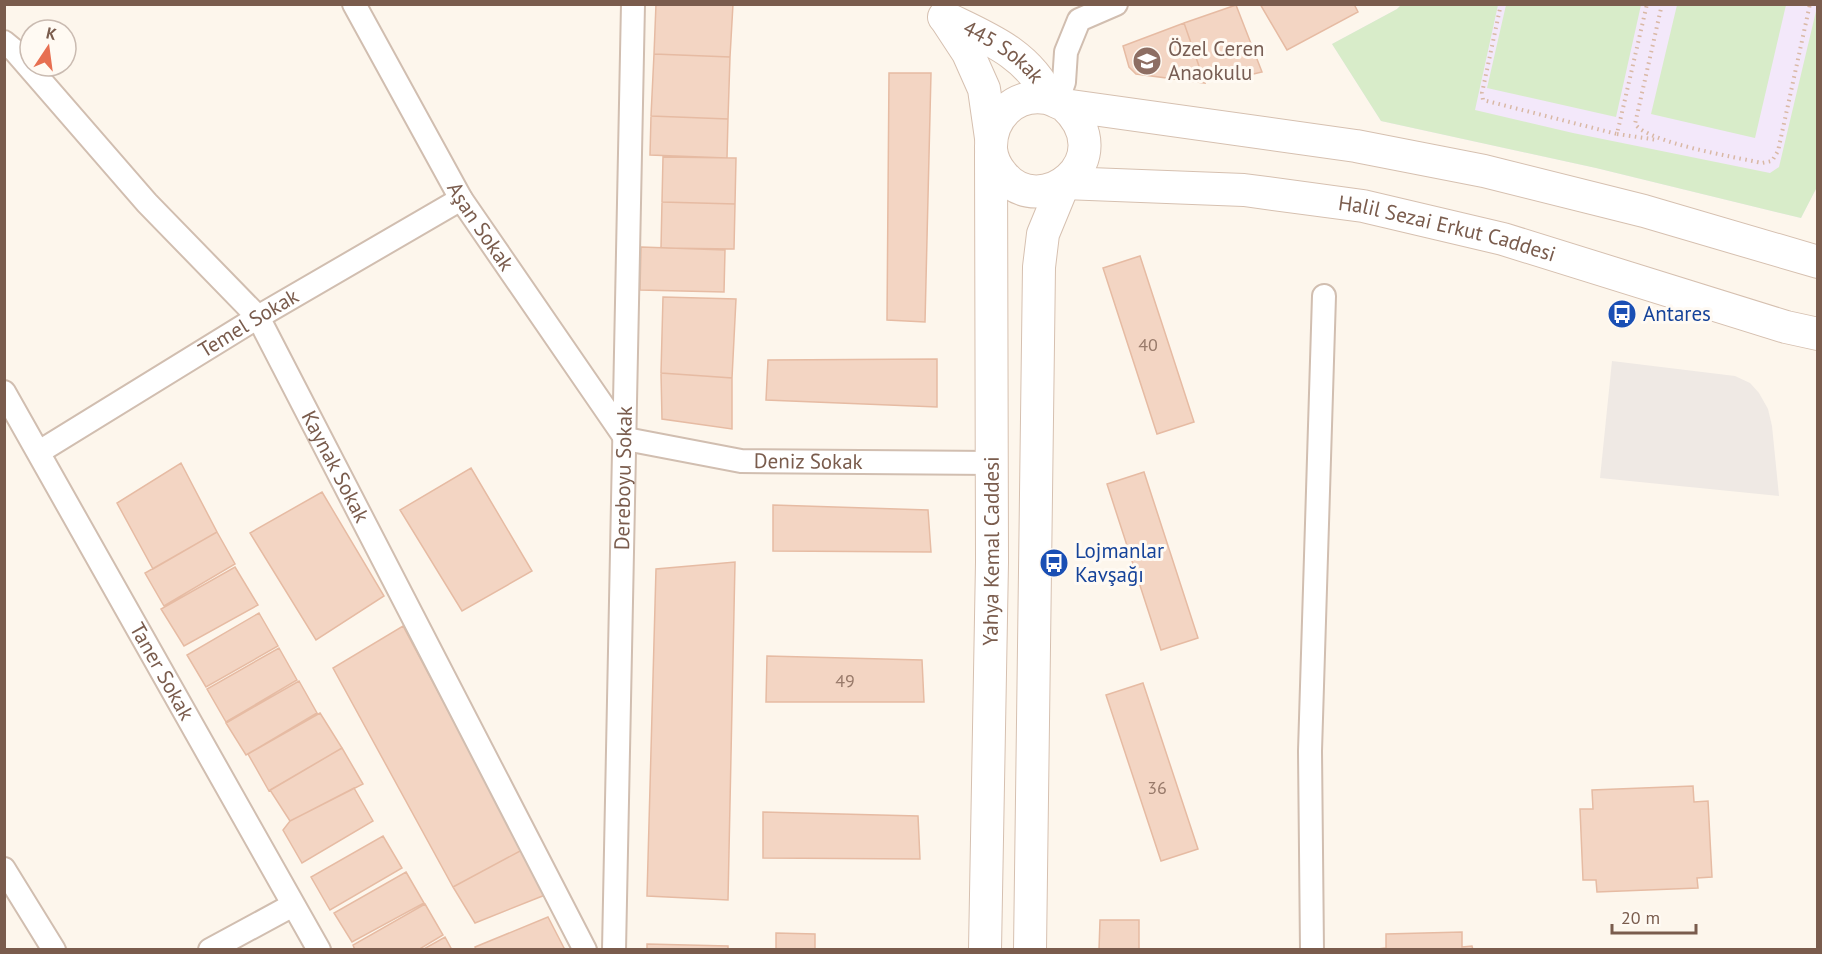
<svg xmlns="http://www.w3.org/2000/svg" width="1822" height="954" viewBox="0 0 1822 954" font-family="'PT Sans',sans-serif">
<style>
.industrial{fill:#efe9e4}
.education{fill:#f3e8fa}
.green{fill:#d8ecc9}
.building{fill:#f3d5c3;stroke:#e6bba3;stroke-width:1.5}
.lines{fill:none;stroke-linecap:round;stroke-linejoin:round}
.minor-casing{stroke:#d1beb0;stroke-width:26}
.secondary-casing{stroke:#d6c0b0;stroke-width:34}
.path{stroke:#d9b8a5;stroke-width:4;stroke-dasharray:1.5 4.5;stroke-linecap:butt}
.minor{stroke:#fff;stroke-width:22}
.secondary{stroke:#fff;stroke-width:32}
.labels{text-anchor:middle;stroke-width:6;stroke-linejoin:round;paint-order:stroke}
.number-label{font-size:18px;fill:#987a6a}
.education-label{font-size:21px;fill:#785e54;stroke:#fffaf3;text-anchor:start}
.street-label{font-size:21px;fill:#7a5c4d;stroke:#fffaf3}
.transit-label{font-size:21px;fill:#164399;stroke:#fffaf3;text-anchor:start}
</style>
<rect width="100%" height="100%" fill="#fdf6ec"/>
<path class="industrial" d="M1612,361L1735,376L1750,383L1759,393L1768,409L1772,426L1779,496L1600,478Z"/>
<path class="education" d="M1401,5H1817V187L1801,218L1596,168L1381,121L1332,44L1397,9Z"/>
<path class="green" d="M1401,5H1498L1475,110L1573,133L1770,173L1779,167L1817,7V187L1801,218L1596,168L1381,121L1332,44L1397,9Z
M1506,5H1641L1616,117L1487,88Z
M1677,5H1786L1755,138L1651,114Z"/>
<path class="building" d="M656,4H733L730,57L654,54Z
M1260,4H1354L1358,12L1287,50Z
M1236,5L1262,72L1245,76L1201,72L1184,23Z
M1184,23L1205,83L1136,74L1129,67L1123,46Z
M654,54L730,57L728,119L651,116Z
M889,73H931L925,322L887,320Z
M651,116L728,119L727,158L650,155Z
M663,157L736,158L735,204L662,202Z
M662,202L735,204L734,249L661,248Z
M641,247L725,250L724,292L640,290Z
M1140,256L1194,422L1157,434L1103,268Z
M663,297L736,299L732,378L661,373Z
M937,359V407L766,400L768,360Z
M661,373L732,378V429L662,419Z
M181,463L217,532L153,569L117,503Z
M471,468L532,571L462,611L400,510Z
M1144,472L1198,638L1161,650L1107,484Z
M322,492L384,596L316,640L250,533Z
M773,505L928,510L931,552L773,551Z
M217,532L235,564L164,606L145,573Z
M735,562L728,900L647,896L656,569Z
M235,567L258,605L184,646L161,609Z
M259,613L278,646L206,687L187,655Z
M403,626L522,850L453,887L333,668Z
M279,648L297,680L226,722L207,689Z
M767,656L922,660L924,702H766Z
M299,681L317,713L246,755L226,723Z
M1143,683L1198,849L1161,861L1106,695Z
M320,713L342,748L269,791L248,754Z
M342,748L363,784L290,821L270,790Z
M1693,786L1694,802L1708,801L1712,877L1697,878L1698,888L1597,892L1596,880H1583L1580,809H1593L1592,790Z
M354,788L373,821L302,863L283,830L290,821Z
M763,812L918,816L920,859L763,858Z
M383,836L402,868L330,910L311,877Z
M522,850L545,895L475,923L453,887Z
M406,872L424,903L352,942L334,913Z
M425,904L443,935L418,950H355L353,945Z
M548,917L565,950H476L475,947Z
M1100,920H1139V950H1099Z
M1462,932V947L1472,946L1473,950H1370L1386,948V934Z
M776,933L815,934V950H776Z
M445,937L452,950H422Z
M647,944L728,946V950H647Z"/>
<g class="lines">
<g class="minor-casing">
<g id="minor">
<path id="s1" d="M354,4L461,199L626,439L741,461L993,463"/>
<path id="s2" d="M4,42L15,51L147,203L258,317L585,950"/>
<path d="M1057,102L1064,82L1066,52L1079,20L1116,4"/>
<path id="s3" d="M4,392L319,950"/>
<path id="s4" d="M39,452L258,317L461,199"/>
<path d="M4,869L54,950"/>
<path d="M210,950L293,905"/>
<path id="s5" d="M614,950L633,4"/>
<path d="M1312,950L1310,751L1324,296"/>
</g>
</g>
<g class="secondary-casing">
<g id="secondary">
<path id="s6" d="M944,17C987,38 1028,53 1049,98"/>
<path d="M945,18L968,53L984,89L991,138"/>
<path d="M1064,105C1123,159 1040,223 1002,174C996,167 992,159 991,149C990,118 1014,93 1046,98C1052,99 1058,103 1064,105L1356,146L1484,171L1644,211L1818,262"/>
<path id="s7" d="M1064,183L1244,190L1363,206L1503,239L1786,327L1818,334"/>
<path id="s8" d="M985,950L992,562L991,154"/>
<path d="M1030,950L1039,267L1043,234L1064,183"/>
</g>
</g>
<path class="path" d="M1501,4L1482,93L1483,100L1617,134L1647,4
M1662,4L1635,124C1649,143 1735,157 1762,163L1772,161L1778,151L1810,4
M1617,134L1658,140"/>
<use href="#minor" class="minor"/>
<use href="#secondary" class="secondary"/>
</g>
<defs>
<g id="school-disc" transform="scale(1.5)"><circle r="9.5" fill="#8d6e63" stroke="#fffaf3"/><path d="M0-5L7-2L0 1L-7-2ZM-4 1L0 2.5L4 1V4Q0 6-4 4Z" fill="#fff"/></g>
<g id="bus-disc" transform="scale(1.5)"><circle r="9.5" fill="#1a4fb4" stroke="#fffaf3"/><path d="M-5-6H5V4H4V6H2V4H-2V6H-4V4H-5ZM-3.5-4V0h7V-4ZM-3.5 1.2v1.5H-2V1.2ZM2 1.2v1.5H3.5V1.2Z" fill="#fff"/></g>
</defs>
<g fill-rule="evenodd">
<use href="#school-disc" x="1147" y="61"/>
<use href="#bus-disc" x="1622" y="314"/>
<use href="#bus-disc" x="1054" y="563"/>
</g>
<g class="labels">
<g class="number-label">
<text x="1148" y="351">40</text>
<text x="845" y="687">49</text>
<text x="1157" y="794">36</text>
</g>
<g class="education-label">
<text x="1168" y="56">Özel Ceren<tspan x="1168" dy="24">Anaokulu</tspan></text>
</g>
<g class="street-label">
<text dy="7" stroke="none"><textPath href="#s6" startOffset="69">445 Sokak</textPath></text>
<text dy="7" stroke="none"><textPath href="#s1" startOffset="256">Aşan Sokak</textPath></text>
<text dy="7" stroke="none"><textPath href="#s7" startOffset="387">Halil Sezai Erkut Caddesi</textPath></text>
<text dy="7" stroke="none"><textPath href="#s4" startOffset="246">Temel Sokak</textPath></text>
<text dy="7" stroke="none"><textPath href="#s1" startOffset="698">Deniz Sokak</textPath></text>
<text dy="7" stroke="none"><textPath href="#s2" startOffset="543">Kaynak Sokak</textPath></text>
<text dy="7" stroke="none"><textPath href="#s5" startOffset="472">Dereboyu Sokak</textPath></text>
<text dy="7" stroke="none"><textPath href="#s8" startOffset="399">Yahya Kemal Caddesi</textPath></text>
<text dy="7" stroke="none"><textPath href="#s3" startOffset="321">Taner Sokak</textPath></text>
</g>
<g class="transit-label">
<text x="1643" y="321">Antares</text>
<text x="1075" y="558">Lojmanlar<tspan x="1075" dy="24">Kavşağı</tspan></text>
</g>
</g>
<rect width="1822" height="954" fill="none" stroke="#7a5c4d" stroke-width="12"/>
<g transform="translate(48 48) rotate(13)"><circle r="28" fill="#fffaf3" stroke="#cabbb1" stroke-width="1.5"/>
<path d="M0-4.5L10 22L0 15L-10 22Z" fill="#e76f51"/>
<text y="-9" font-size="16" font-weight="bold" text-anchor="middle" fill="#7a5c4d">K</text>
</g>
<path d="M1612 924v9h84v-9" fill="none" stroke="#7a5c4d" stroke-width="3"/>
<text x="1621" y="924" font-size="18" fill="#7a5c4d" stroke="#fffaf3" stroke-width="4.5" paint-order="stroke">20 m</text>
</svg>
